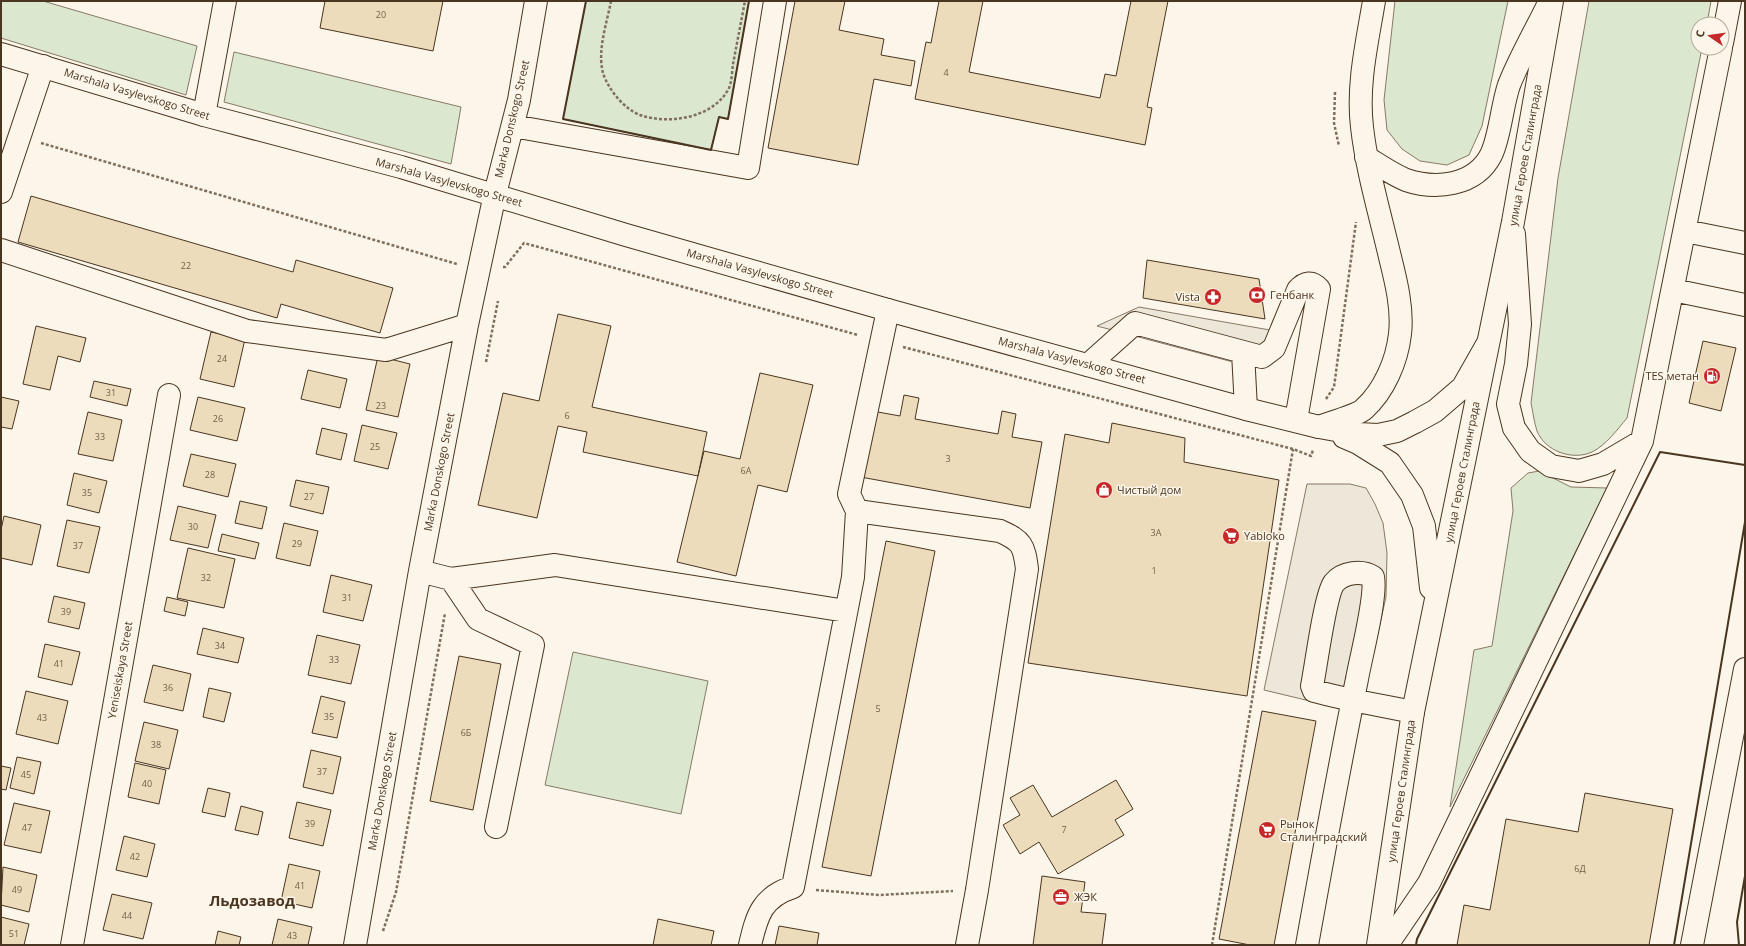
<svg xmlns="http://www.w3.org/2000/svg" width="1746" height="946" viewBox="0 0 1746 946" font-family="'Open Sans',sans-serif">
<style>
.green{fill:#dce7d0;stroke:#887966}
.parking{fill:#ede7d9;stroke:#887966}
.building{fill:#ecdcbc;stroke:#4a3520}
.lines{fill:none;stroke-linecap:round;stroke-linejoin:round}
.minor-casing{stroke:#4a3520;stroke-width:24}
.major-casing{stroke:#4a3520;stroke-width:24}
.path{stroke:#7f6f5c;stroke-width:2.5;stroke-dasharray:3 2;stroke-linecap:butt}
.minor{stroke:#fbf6e9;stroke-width:22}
.major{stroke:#fbf6e9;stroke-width:22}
.wall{stroke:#4a3520;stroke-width:2}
.labels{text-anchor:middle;stroke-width:3;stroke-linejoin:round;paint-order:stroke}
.number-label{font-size:9px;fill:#725f47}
.street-label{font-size:11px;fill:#4a3520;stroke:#fbf6e9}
.poi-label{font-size:11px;fill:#4a3520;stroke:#fbf6e9;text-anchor:start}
.district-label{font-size:15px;font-weight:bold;fill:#4a3520;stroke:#fbf6e9}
</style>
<rect width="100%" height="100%" fill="#fbf6e9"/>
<path class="green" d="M1,1H43L197,46L186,95L1,38Z
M586,1H749L728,119L719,117L711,150L563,119Z
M1395,1H1508L1482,126L1469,155L1447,165L1420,161L1402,149L1387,130L1384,100Z
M1589,1H1711L1707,24H1698V48H1702L1627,418C1617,430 1606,445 1592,452C1572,461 1545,451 1537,431C1534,422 1533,412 1531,403L1558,178Z
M234,52L461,107L451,164L224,102Z
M1539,471L1571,487L1607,488L1450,807L1474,650L1492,646L1513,511L1511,488L1528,473Z
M573,652L708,681L681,814L545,785Z"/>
<path class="parking" d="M1139,307L1247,326L1270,330L1252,367L1097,326Z
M1307,484H1350L1366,488L1375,504L1383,523L1387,553L1386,597L1360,713L1264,690Z"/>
<path class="building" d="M325,1H443L433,51L320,28Z
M795,1H845L839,30L884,39L881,55L915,61L911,86L874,79L858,165L768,148Z
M939,1H983L969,72L1100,98L1105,74L1116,76L1131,1H1168L1147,107L1152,108L1145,145L915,99L926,42L931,43Z
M31,196L293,272L296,260L393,288L380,333L281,304L277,318L18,242Z
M1147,260L1259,279L1265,319L1143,298Z
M558,314L611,326L592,407L707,432L698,476L583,452L587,432L558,426L537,518L478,505L503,393L539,401Z
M36,326L86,338L80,362L58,356L50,390L23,384Z
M211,332L245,339L234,387L200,379Z
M1703,341L1736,348L1721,411L1689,403Z
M378,356L410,364L398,417L366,410Z
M308,370L347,379L340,408L301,399Z
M760,373L813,385L787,492L758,485L736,576L677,562L704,451L740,459Z
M94,381L131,389L127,406L90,397Z
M904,395L919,398L915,419L998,434L1002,411L1016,414L1012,437L1042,442L1030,508L855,476L867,410L900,416Z
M1,397L19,401L12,429L1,427Z
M198,397L245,408L237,441L190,430Z
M88,412L122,420L113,461L78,454Z
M1112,423L1185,438L1184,462L1279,480L1247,696L1028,663L1065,434L1109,443Z
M362,425L397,433L388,469L354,461Z
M322,428L347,434L341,460L316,454Z
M191,454L236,464L228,497L183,486Z
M74,473L107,481L99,513L67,505Z
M296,480L329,487L323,514L290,506Z
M240,501L267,507L262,529L235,523Z
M178,506L216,515L208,548L170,540Z
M4,516L41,525L32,565L1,558V530Z
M67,520L100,527L89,573L57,566Z
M284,523L318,531L310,566L276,558Z
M222,534L259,543L255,559L218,551Z
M886,541L935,551L871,876L822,867Z
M188,548L235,559L224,608L177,598Z
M331,575L372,585L363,621L323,612Z
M54,596L85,603L79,629L48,622Z
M167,597L188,602L185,616L164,611Z
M203,628L244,638L238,663L197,654Z
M317,635L360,645L351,684L308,675Z
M45,644L80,652L72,685L38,677Z
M459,656L501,664L473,810L430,801Z
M153,665L191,674L183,711L144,702Z
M209,688L231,693L224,722L203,717Z
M26,691L68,701L58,744L16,734Z
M321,696L345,702L337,738L312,733Z
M1262,711L1316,721L1274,945H1250L1219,939Z
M144,722L178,730L169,769L135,761Z
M311,750L341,757L333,794L303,787Z
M17,757L41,762L34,794L10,788Z
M135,763L166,770L159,804L128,797Z
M1,766L11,768L6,790L1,789Z
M1116,780L1133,809L1115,820L1124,835L1058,874L1039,842L1020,854L1003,825L1020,815L1010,798L1033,785L1052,817Z
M208,788L230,793L225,817L202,812Z
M1585,793L1673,809L1649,945H1457L1464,905L1490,910L1506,819L1578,832Z
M297,802L331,810L323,846L289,838Z
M14,803L50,811L41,853L4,845Z
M241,806L263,812L258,835L235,830Z
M124,836L155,844L147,877L116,870Z
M289,864L320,871L312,908L281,901Z
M3,867L37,875L29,912L1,905Z
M1042,876L1085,882L1081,912L1106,914L1102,945H1033Z
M112,894L152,903L143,939L103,930Z
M1,917L29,924L24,945H1Z
M278,919L312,927L308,945H272Z
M658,919L714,931L711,945H653Z
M779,926L819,933L817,945H775Z
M218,931L241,937L239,945H215Z"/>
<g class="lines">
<g class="minor-casing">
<path id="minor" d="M1722,43L1730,1
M204,115L225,1
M513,126L748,168L775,1
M1366,157C1379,165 1392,174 1406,180C1436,190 1475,186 1491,155C1500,137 1502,105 1509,85C1520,57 1536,30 1549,3
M1,192L43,66
M1685,231L1745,243
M1514,234L1520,324L1516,364L1508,404L1514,428L1530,451L1551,466L1579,471L1603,464L1642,441
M1,250L247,331L386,350L467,325
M1673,290L1745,305
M1243,352L1246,409
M1088,365L1135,323L1262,357L1274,348L1298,290C1305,282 1312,281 1319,289L1296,420
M1319,427C1329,423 1358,415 1364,409C1384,391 1397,361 1400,334C1403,309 1396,281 1390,257C1380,214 1367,171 1362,127C1357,85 1367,43 1374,1
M857,511L1000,531C1022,541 1024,545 1027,569L977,890L967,945
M420,571L451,579L555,565L846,611
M451,579L478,619L533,645L496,827
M72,945L169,395
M355,945L420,571L467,325L495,194L519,100L536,1
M750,945C757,915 762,897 793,887L853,577L857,511L849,494L888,310
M1307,945C1323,856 1339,768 1357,679C1361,656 1377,597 1373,577C1362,570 1343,572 1334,583C1325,595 1316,667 1312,686L1314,691C1347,700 1380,705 1413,712
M1387,945L1429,883L1642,441L1721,48
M1692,945L1745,669"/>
</g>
<g class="major-casing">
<path id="major" d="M1,54L204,115L401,167L626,235L888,310L1246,409L1319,427L1358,434L1378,435L1397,431L1415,422L1435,411L1463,387L1488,343
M1344,437L1358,443L1390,463L1412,495L1424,526L1431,588
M1378,945L1413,712L1513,222L1552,1"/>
</g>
<path class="path" d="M611,1C607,23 597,50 603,73C608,89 624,109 640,115C669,125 714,118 729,88C732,81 732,71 733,64C737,43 741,22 745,1
M1335,92L1334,123L1339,146
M41,143L457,264
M503,267H505L524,243L858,335
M903,347L1293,449L1311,456L1313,450
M486,362L498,301
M1326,399L1334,387L1356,222
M816,890L879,895L953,891
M383,931L396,892L445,613
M1212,945L1293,449"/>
<use href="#minor" class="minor"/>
<use href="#major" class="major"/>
<path class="wall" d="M586,1L563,119L711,150L719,117L728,119L749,1
M1416,945L1417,939L1660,452L1745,465
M1674,945L1745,522
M1739,945L1737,922L1745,876"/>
</g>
<defs>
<g id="bank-disc" transform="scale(0.9)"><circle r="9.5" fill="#c62828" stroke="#fbf6e9"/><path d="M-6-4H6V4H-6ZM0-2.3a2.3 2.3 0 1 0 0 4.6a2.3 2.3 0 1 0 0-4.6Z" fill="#fff"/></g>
<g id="pharmacy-disc" transform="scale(0.9)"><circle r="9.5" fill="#c62828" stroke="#fbf6e9"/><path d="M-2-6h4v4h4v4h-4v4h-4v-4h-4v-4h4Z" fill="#fff"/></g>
<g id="fuel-disc" transform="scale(0.9)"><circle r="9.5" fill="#c62828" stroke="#fbf6e9"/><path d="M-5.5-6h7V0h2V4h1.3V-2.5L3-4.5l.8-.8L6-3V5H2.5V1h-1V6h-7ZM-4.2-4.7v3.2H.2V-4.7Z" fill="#fff"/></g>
<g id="shop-disc" transform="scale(0.9)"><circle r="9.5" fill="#c62828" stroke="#fbf6e9"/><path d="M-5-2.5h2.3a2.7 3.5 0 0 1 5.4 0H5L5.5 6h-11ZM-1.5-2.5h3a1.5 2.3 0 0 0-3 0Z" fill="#fff"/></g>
<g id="supermarket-disc" transform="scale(0.9)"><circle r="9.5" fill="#c62828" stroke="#fbf6e9"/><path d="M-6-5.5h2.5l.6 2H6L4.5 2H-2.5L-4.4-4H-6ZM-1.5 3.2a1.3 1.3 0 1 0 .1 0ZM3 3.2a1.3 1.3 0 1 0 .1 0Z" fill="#fff"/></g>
<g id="office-disc" transform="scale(0.9)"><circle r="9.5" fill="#c62828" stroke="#fbf6e9"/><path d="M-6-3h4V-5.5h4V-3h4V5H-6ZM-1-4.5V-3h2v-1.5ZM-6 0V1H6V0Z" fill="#fff"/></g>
</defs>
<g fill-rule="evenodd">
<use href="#bank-disc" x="1257" y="295"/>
<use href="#pharmacy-disc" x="1213" y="297"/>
<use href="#fuel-disc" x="1712" y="376"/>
<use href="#shop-disc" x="1104" y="490"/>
<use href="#supermarket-disc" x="1231" y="536"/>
<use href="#supermarket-disc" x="1267" y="830"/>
<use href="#office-disc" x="1061" y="897"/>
</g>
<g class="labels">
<g class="number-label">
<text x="381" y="18">20</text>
<text x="946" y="76">4</text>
<text x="186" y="269">22</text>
<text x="222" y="362">24</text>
<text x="111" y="396">31</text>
<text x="381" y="409">23</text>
<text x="567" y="419">6</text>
<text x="218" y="422">26</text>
<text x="100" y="440">33</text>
<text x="375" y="450">25</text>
<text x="948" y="462">3</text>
<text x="746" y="474">6А</text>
<text x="210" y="478">28</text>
<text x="87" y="496">35</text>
<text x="309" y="500">27</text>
<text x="193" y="530">30</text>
<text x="1156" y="536">3А</text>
<text x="297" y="547">29</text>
<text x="78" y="549">37</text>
<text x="1154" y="574">1</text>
<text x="206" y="581">32</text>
<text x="347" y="601">31</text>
<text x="66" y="615">39</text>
<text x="220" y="649">34</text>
<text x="334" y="663">33</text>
<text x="59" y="667">41</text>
<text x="168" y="691">36</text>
<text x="878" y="712">5</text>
<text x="329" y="720">35</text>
<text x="42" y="721">43</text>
<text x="466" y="736">6Б</text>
<text x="156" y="748">38</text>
<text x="322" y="775">37</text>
<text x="26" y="778">45</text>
<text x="147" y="787">40</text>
<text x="310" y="827">39</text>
<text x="27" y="831">47</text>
<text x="1064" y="833">7</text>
<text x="135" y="860">42</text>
<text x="1580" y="872">6Д</text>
<text x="300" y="889">41</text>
<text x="17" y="893">49</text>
<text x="127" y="919">44</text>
<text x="14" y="937">51</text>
<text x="292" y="939">43</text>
</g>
<g class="street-label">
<text transform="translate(137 94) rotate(17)" y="4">Marshala Vasylevskogo Street</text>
<text transform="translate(512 119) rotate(-77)" y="4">Marka Donskogo Street</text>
<text transform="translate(1525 155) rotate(-80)" y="4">улица Героев Сталинграда</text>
<text transform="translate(449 182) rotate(16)" y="4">Marshala Vasylevskogo Street</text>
<text transform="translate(760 273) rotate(16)" y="4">Marshala Vasylevskogo Street</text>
<text transform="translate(1072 360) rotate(15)" y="4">Marshala Vasylevskogo Street</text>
<text transform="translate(439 472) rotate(-79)" y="4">Marka Donskogo Street</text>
<text transform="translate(1462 472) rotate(-79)" y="4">улица Героев Сталинграда</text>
<text transform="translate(120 670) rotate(-80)" y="4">Yeniseiskaya Street</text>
<text transform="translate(382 791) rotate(-80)" y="4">Marka Donskogo Street</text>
<text transform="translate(1401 791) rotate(-82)" y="4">улица Героев Сталинграда</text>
</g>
<g class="poi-label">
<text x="1270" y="299">Генбанк</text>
<text x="1200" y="301" text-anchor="end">Vista</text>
<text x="1699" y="380" text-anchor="end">TES метан</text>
<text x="1117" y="494">Чистый дом</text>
<text x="1244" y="540">Yabloko</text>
<text x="1280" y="828">Рынок<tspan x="1280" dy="13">Сталинградский</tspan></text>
<text x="1074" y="901">ЖЭК</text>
</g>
<g class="district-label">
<text x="252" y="906">Льдозавод</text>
</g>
</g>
<rect width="1746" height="946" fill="none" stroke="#4a3520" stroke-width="4"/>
<g transform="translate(1710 36) rotate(283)"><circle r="19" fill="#fbf6e9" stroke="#b4a999"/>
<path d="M0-3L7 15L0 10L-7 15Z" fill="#c62828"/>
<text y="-6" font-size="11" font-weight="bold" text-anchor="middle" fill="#4a3520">С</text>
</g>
</svg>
